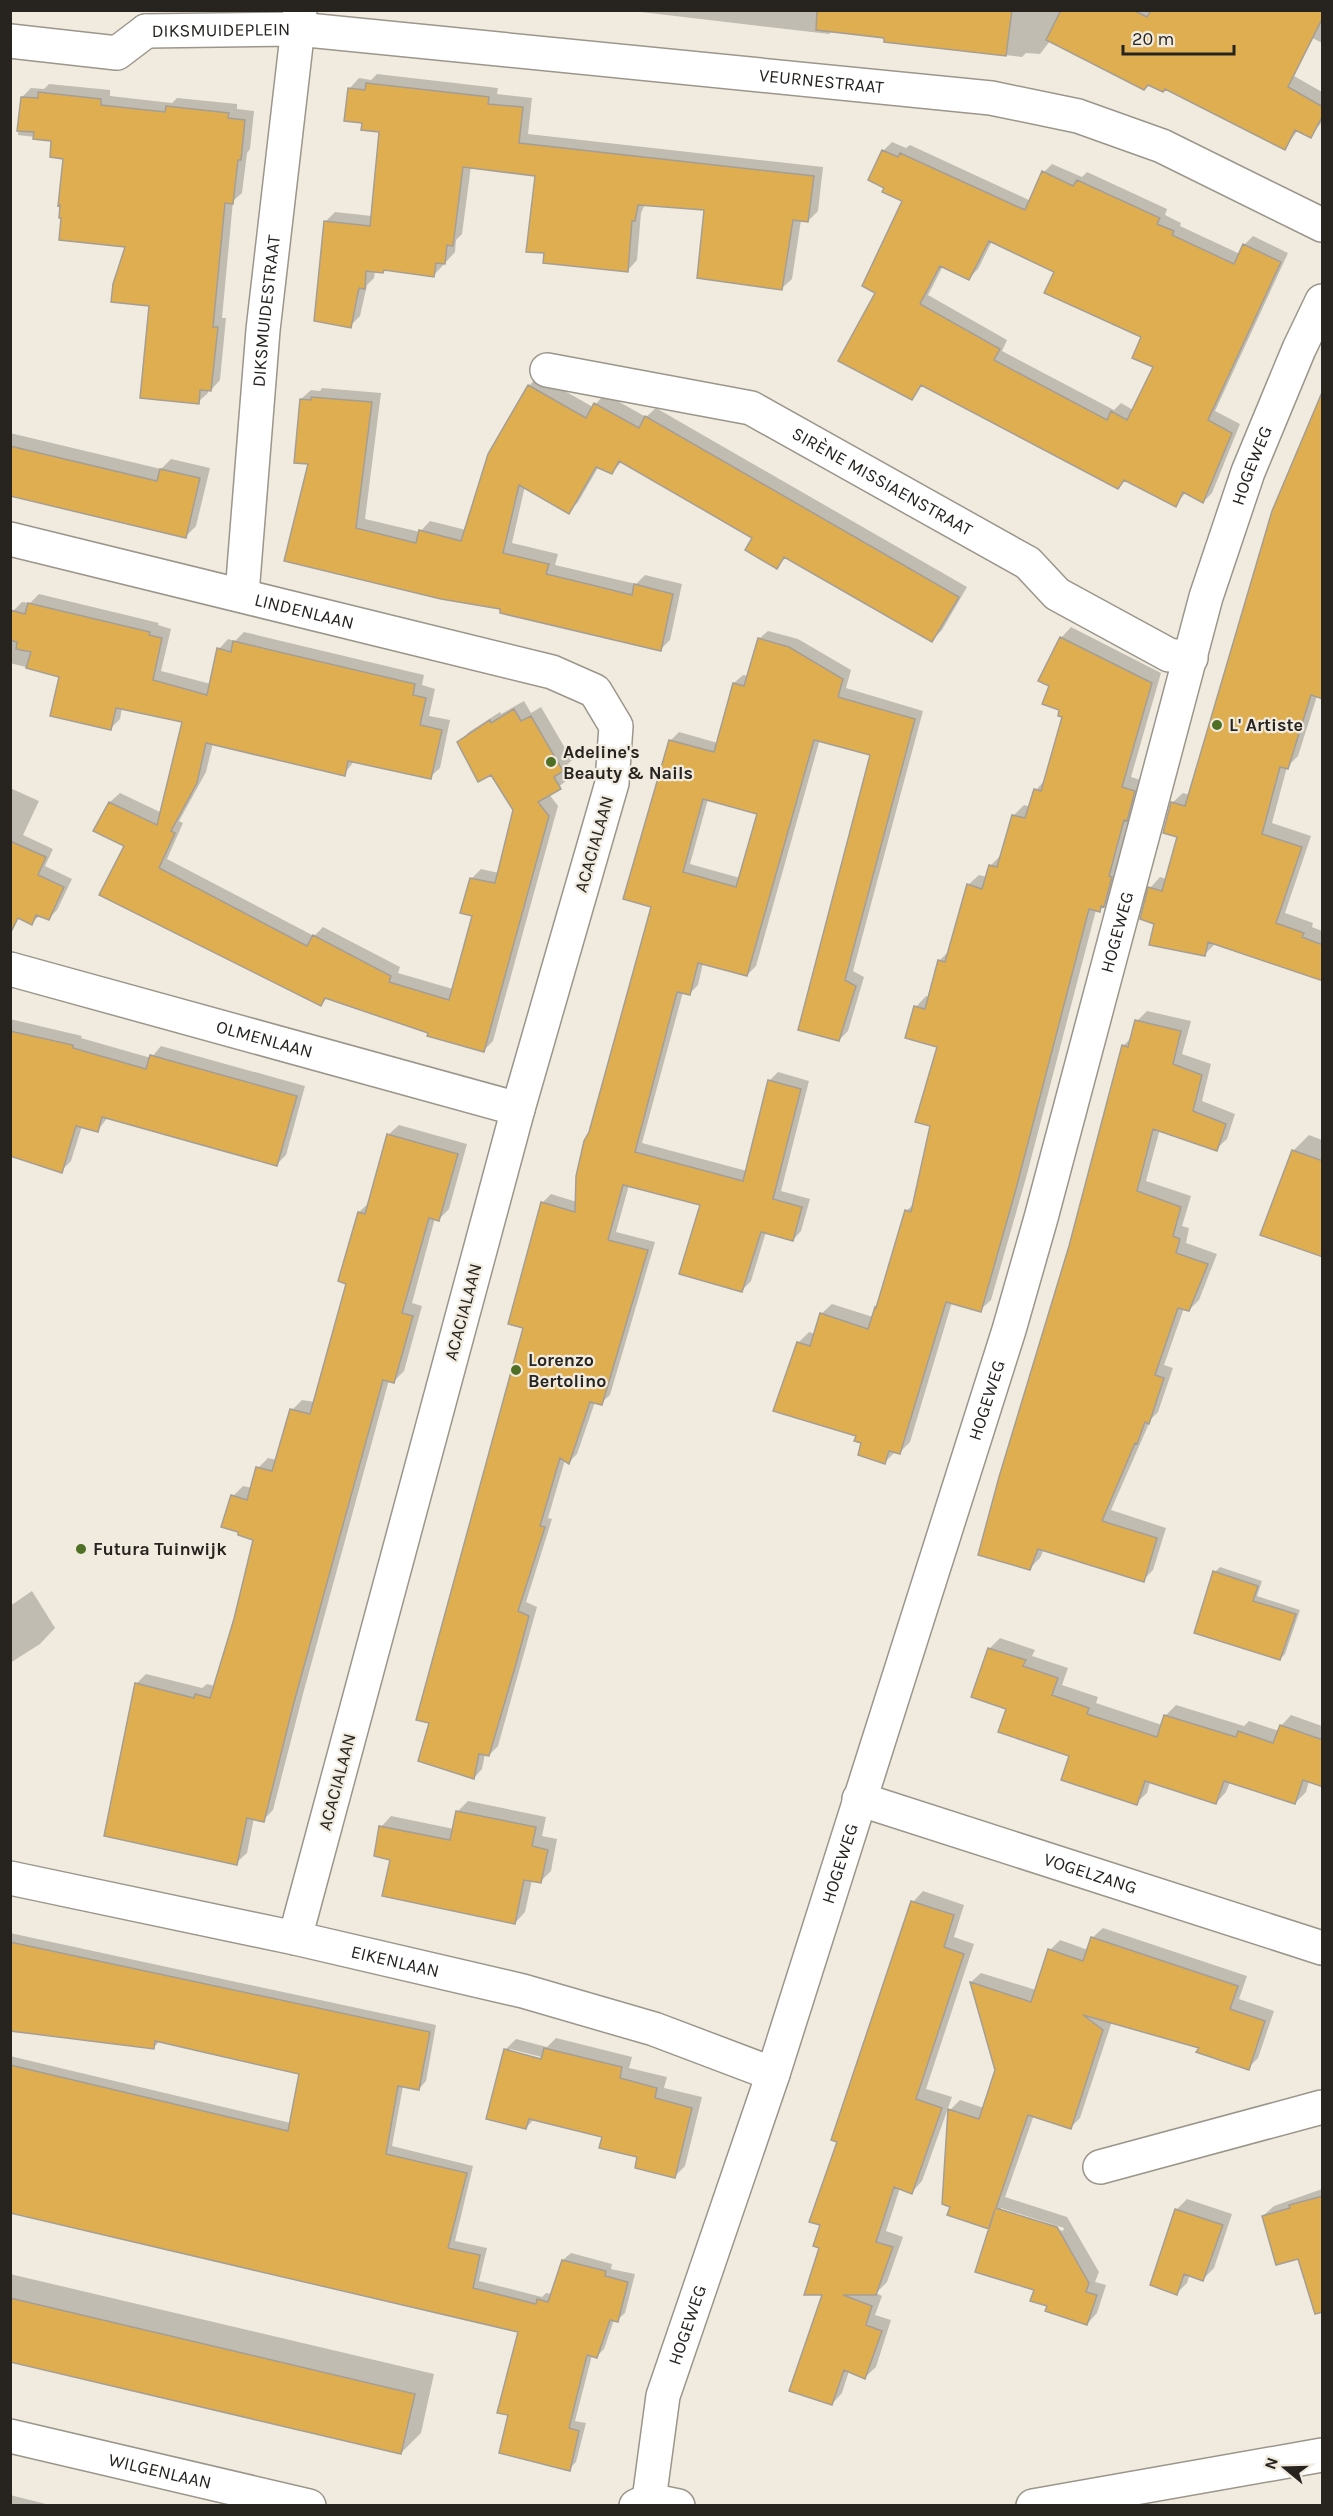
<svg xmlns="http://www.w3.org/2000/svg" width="1333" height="2516" viewBox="0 0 1333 2516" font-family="Karla,sans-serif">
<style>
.shadow{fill:#0003;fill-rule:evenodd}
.building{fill:#dfae51;stroke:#a59e94;stroke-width:1.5;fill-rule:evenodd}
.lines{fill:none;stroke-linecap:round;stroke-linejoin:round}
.minor-casing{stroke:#9b958b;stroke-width:36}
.minor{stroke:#fff;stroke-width:33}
.poi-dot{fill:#4f6f25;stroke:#f1ebdf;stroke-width:2}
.labels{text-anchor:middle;stroke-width:4.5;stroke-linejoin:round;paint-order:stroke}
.street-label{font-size:18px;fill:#272420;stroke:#f1ebdf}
.poi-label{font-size:18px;font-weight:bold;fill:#272420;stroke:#f1ebdf;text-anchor:start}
</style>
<rect width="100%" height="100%" fill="#f1ebdf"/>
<path class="shadow" d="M624,10H1179L1322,92V122L1310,136L1298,130L1285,148L1166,88L1050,41L1040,54L1026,53L1022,57L886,41V37L833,30L829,34Z
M1259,10H1322V43Z
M377,74L498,88L497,94L532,98L528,134L823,167L818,211L808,221L801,220L792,279L782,288L705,209L645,204L641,213L637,260L628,270L545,252L537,174L471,166L462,234L456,240L455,252L434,275L385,269L375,270L374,278L367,285L360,316L350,326L325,222L335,212L372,216L380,131L364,122L350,88L359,78L371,80Z
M49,84L110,90V96L172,103L177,98L237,104V109L254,111L250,149L247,153L242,193L233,201L222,318H226L220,380L211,390L208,389V393L198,402L151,305L127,246L53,139L18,135L22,97L31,88L44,89Z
M892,142L906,148L910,145L1031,201L1044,172L1052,164L1082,177L1087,172L1167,209L1165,215L1181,223L1180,226L1240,254L1244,245L1253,236L1288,253L1215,411L1240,424L1212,493L1203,502L1186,492L1176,505L1126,479L1118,488L923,384L911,398L877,292L904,200L883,151ZM992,241L1056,271L1143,336L1155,367L1133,410L1121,403L1114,410L1002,351L1007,340L928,295L943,266L969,278L978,269Z
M538,376L593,407L605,394L646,417L656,408L967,587L942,630L932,640L787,556L777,567L754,537L622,461L612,473L599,466L578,502L569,512L525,486L512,543L558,554L555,565L602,576L636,584L645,575L682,584L670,640L660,650L502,608L286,560L310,463L301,399L311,390L320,391L322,388L381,393L365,519L420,532L430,521L466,530L489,454L529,386Z
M10,433L161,469L171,459L210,468L196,526L186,536L10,495Z
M1273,512L1317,696L1298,756L1287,767L1272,823L1311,836L1285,913L1313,923L1312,927L1322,931V979L1215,944L1204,955L1156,923L1150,888L1160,877L1167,879L1179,836L1172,803L1183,793L1190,795Z
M39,594L159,623L158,625L171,629L161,671L211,684L219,649L228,639L235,641L244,632L424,675L422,685L435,689L429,716L450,720L440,768L430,777L355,760L344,774L213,743L206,772L179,821L183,823L167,859L314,936L323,927L400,967L398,973L453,989L474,915L471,879L481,869L499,873L515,810L491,773L459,742L469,732L500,712L501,714L524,701L531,713L541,707L572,760L564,768L570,778L549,794L558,806L493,1041L484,1050L328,997L321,1005L127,846L95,830L110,802L120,793L162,813L183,721L122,708L120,719L110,729L61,676L10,663V620L13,611L22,602L30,603Z
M1071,627L1161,673L1131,777L1144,781L1110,900L1099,911L1096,910L1026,1178L991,1300L980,1310L952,1302L910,1442L900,1452L896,1451L885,1462L857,1435L775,1410L799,1342L809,1332L815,1334L821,1314L832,1304L873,1317L879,1306L906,1211L915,1203L931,1125L939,1046L916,1007L926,996L929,997L939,961L950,950L968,885L979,875L987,877L990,866L1001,855L1013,816L1024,805L1030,807L1036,790L1046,779L1064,716L1050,685L1061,638Z
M768,631L798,639L851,670L846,688L923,711L853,971L864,977L848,1031L839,1040L800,1029L872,754L820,739L756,966L747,975L703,963L698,985L689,994L683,992L642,1143L747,1171L770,1080L778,1072L809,1081L781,1191L810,1199L801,1231L793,1240L766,1232L751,1281L742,1290L701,1204L629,1185L616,1232L655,1242L610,1395L601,1403L595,1402L577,1454L569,1462L565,1460L548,1518L552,1519L526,1602L537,1607L498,1746L489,1755L485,1754L482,1769L474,1778L430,1722L525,1327L542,1203L551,1194L577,1202L590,1133L653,906L670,741L679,732L718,743L734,683L743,675L749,676L759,639ZM708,799L759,813L740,878L690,864Z
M10,788L39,801L23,835L53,849L45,866L72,879L57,910L49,918L40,915L32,923L10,913Z
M1147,1011L1191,1021L1182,1054L1211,1064L1202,1101L1235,1114L1227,1139L1216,1149L1160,1129L1146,1181L1191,1196L1182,1226L1189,1228L1186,1243L1217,1254L1199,1300L1189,1310L1184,1308L1164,1365L1173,1368L1158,1412L1151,1419L1111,1510L1166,1528L1153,1570L1143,1580L1044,1549L1040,1558L1030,1568L1070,1246L1123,1046L1132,1037L1137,1021Z
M10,1019L82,1036L81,1038L151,1058L161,1046L305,1086L286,1155L277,1164L108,1117L98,1130L82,1126L71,1161L61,1171L10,1156Z
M399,1125L467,1144L449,1209L439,1219L435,1218L412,1303L422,1306L404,1371L394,1381L389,1380L303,1694L273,1810L263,1820L254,1818L247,1853L236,1863L136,1684L146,1674L202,1688L207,1684L215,1686L255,1539L233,1496L243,1486L252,1488L258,1468L268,1458L277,1460L292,1410L302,1400L315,1402L347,1283L359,1212L370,1202L388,1135Z
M1309,1135L1322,1140V1257L1262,1234L1293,1151Z
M1220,1567L1262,1581L1257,1596L1300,1610L1285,1654L1280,1659L1215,1572Z
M32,1591L55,1628L40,1644L10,1663V1606Z
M1000,1638L1035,1650L1032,1656L1068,1668L1062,1685L1098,1697L1096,1703L1162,1725L1166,1715L1176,1705L1244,1726L1249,1721L1279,1731L1281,1726L1291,1715L1322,1726V1786L1309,1781L1306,1792L1295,1803L1230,1782L1226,1792L1216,1803L1150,1782L1147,1793L1136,1803L1008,1708L989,1649Z
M468,1801L546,1817L542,1836L557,1839L551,1871L540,1882L532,1880L525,1912L515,1923L391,1858L381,1827L391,1816L454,1829L457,1812Z
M923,1891L964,1905L954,1937L974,1944L926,2089L952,2097L922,2181L912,2192L900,2188L886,2231L903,2237L887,2282L876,2293L882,2296L875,2315L891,2320L876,2367L865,2377L849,2371L842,2393L832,2404L821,2247L822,2224L839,2141L913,1902Z
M1103,1928L1247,1976L1239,1999L1274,2011L1258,2058L1248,2068L1202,2047L1112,2021L1080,2118L1070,2128L1034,2115L1005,2197L1067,2217L1099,2272L1095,2282L1106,2285L1097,2313L1087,2324L1049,2305L992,2223L952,2206L950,2110L960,2100L984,2108L997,2070L971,1982L981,1973L1036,1990L1050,1950L1060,1940L1088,1950L1092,1938ZM1001,2208L1064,2228L1063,2231L1001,2211Z
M10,1933L436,2025L426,2081L419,2089L403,2086L392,2146L473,2166L455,2241L487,2248L479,2281L542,2297L546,2293L552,2294L563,2260L571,2253L612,2264L611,2269L635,2274L625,2313L617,2320H614L604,2349L597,2356L592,2355L575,2421L586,2423L576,2462L569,2469L510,2414L520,2331L10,2212V2056L291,2123L301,2073L160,2041L153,2048L10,2022Z
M556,2038L632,2057L629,2068L667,2077L664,2088L702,2097L685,2166L675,2176L604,2136L534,2119L526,2128L505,2050L516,2039L547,2047ZM510,2049L549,2059L548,2062L510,2052Z
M1322,2189V2261L1299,2257L1263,2216L1274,2206Z
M1187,2199L1232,2214L1214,2268L1203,2279L1190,2274L1187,2283L1177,2293L1152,2285L1177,2209Z
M10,2274L434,2374L421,2433L401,2453L10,2361Z
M10,2495L54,2506H10Z"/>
<path class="building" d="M817,10H1012L1006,56L884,42V38L816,30Z
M1061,10H1133L1147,17L1151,10H1323V17L1288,87L1323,107V115L1311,138L1295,130L1285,150L1165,89L1163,92L1148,85L1144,90L1046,40Z
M366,83L489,97L488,104L523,107L519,143L814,176L808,222L793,220L782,290L697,278L704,210L638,205L635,221H632L628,272L543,263L544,253L526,252L535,176L463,167L453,246L447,245L445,264L436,263L434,277L384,270L383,273L366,271L365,289L359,288L351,328L314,321L324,221L370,226L379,132L361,130L362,123L344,121L348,88L365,90Z
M38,92L101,99V105L165,112L166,106L229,113L228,118L245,120L241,160H238L233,204L225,203L213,327H218L211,391L200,390L199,404L140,398L149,306L111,302L113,284L125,247L59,240L61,218H59L60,205L58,206L63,159L50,157L51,141L33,139L34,132L17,131L21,97L38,98Z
M882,150L898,157L900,153L1025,210L1042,171L1073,186L1077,180L1160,218L1157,224L1174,231L1172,235L1234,264L1243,244L1281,262L1208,420L1232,433L1203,503L1183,492L1176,507L1124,480L1118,489L921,385L912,400L838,361L875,293L862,286L902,201L882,192L884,188L868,180ZM989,241L1054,272L1044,293L1141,337L1132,358L1153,367L1127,420L1111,411L1107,420L994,360L1000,349L920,304L940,266L969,280Z
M528,385L586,418L594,403L639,428L645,416L959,597L932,642L784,557L777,569L745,550L752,538L619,461L612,474L596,467L569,514L519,485L503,553L549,564L546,574L592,585L632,595L634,584L673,594L661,651L500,613V609L441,599L284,561L308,464L294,463L300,399L311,400V397L372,402L356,528L416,543L419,530L461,541L488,454Z
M1323,390V699L1311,695L1288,769L1280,767L1262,834L1302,847L1276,923L1304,933L1302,937L1323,945V981L1208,942L1205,956L1149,945L1154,924L1140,919L1148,887L1162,891L1177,837L1163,833L1171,802L1185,806L1272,511Z
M10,446L157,481L160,469L200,478L186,538L10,496Z
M28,603L150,632L149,635L162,638L153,680L207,695L217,648L231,652L233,641L415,684L413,695L426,698L420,725L442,730L431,779L348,761L345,776L206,743L197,783L171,831L175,833L159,868L307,946L313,935L391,976L389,982L449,1000L472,916L460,913L470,878L495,883L513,810L491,775L478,782L457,742L490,720L491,723L514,709L521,721L531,716L563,771L554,777L561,789L538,802L549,816L484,1052L427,1036L428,1033L325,998L321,1006L99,895L124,846L93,831L109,802L157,825L182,722L116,708L111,730L50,716L59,677L26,668L31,652L16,649L17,642L10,640V610L25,614Z
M1060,637L1152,683L1122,787L1135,791L1127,821L1124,820L1109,876L1112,877L1104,907L1101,906L1100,912L1089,909L1016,1189L981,1312L946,1302L900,1454L889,1451L885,1464L858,1455L861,1443L854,1441L856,1436L773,1411L797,1342L810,1346L820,1313L868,1329L875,1307L876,1308L905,1210L911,1212L930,1126L915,1122L937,1047L905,1038L914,1006L925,1009L938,960L945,962L967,884L982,889L989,865L997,867L1012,815L1025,818L1034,789L1041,791L1062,717L1058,716L1059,710L1042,704L1049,686L1038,681Z
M758,638L789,647L843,679L838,697L915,719L845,980L856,986L839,1041L798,1030L870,755L814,740L747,976L698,963L690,995L677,992L635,1152L743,1181L768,1080L801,1089L773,1199L802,1207L793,1241L761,1232L742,1292L679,1274L700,1205L623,1185L608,1240L648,1250L602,1405L590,1402L569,1464L560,1458L540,1526L545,1527L518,1611L529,1616L516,1664L489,1756L479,1754L474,1779L418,1761L429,1723L416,1720L523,1328L508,1324L541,1202L575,1212L576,1176L584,1141L589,1132L651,907L623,899L669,740L714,752L733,683L744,686ZM703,799L757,814L736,887L683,872Z
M10,841L46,857L38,875L64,887L49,920L36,915L32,925L18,918L10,934Z
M1135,1020L1181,1031L1173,1064L1202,1075L1193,1111L1226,1124L1217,1151L1153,1129L1137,1191L1181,1207L1173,1236L1180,1239L1176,1253L1208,1264L1189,1311L1178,1308L1155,1375L1164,1378L1149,1424L1145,1422L1137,1444L1135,1443L1102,1521L1157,1538L1144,1582L1038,1549L1030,1570L978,1555L999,1477L1069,1246L1122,1045L1128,1047Z
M10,1031L73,1045V1048L146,1069L150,1055L297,1096L277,1166L102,1117L98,1132L76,1126L62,1173L10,1156Z
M387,1134L458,1154L439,1221L429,1218L402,1313L413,1316L394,1383L383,1380L293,1706L264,1822L247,1818L237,1865L104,1836L135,1683L194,1698L195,1694L210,1698L234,1619L253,1540L238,1535V1532L221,1527L231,1495L247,1500L256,1467L272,1471L290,1409L310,1414L346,1284L338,1281L358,1212L365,1214Z
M1292,1150L1323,1161V1257L1260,1235Z
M1213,1571L1258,1586L1253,1601L1296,1614L1280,1660L1194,1633Z
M988,1648L1026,1660L1023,1666L1058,1678L1052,1695L1089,1708L1087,1714L1157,1737L1164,1715L1236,1737L1238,1731L1273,1743L1280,1725L1323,1740V1787L1303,1780L1295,1804L1224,1781L1216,1804L1145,1781L1137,1805L1061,1780L1069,1756L998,1732L1006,1709L971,1697Z
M456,1811L536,1827L532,1846L548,1850L541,1883L524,1880L515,1924L382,1896L390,1860L374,1856L379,1826L450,1840Z
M911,1901L954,1915L944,1947L964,1954L916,2099L942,2108L912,2194L894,2187L876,2242L893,2247L876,2295H843L872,2306L866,2325L882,2331L865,2379L844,2370L832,2405L789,2391L822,2295H804L819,2248L813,2246L820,2225L809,2222L837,2142L831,2140Z
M1091,1937L1238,1986L1230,2009L1265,2021L1249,2070L1196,2052L1199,2048L1083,2015L1103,2030L1071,2129L1028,2115L996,2208L1057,2227L1089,2283L1086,2292L1097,2295L1087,2325L1045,2311L1047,2306L1030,2301L1034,2290L975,2272L995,2209L989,2229L947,2215L950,2207L942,2204L948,2109L979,2119L995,2070L970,1982L1031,2002L1048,1949L1083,1961Z
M10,1942L430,2032L419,2090L398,2086L386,2154L467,2173L448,2248L480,2255L473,2288L536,2304L537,2299L548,2302L562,2260L606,2271L605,2276L628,2282L618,2322L610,2320L597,2358L587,2355L569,2428L579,2431L570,2471L499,2453L508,2415L497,2413L518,2332L10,2213V2065L288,2131L299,2074L155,2041L154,2049L10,2031Z
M544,2048L622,2067L620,2078L657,2088L655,2098L692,2108L675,2178L635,2168L637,2157L599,2148L602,2137L529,2119L526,2129L486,2119L504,2049L541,2059Z
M1323,2196V2312L1315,2314L1298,2259L1276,2265L1262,2216L1290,2208L1289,2205Z
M1175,2209L1223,2225L1203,2281L1184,2274L1177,2295L1150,2285Z
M10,2298L415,2394L401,2454L10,2362Z"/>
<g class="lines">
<g class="minor-casing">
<g id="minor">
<path id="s1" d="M146,31L297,29L991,98L1078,116L1162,146L1322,225"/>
<path d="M10,41L117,53L146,31"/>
<path id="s2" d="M547,370L751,408L1028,563L1057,594L1169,655L1191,658"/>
<path id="s3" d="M10,539L552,672L595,691L616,726L612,783L518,1109L295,1938"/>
<path id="s4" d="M242,594L263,330L300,10"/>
<path id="s5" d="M10,969L518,1109"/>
<path id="s6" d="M859,1799L1322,1948"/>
<path id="s7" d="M10,1878L295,1938L523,1991L654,2029L773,2074"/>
<path d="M1100,2167L1322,2107"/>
<path id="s8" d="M10,2436L309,2506"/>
<path id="s9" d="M649,2500L663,2396L773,2074L1009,1330L1041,1218L1206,597L1248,472L1299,349L1322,301"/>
<path d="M636,2506L649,2500L678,2506"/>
<path d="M1033,2506L1322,2455"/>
</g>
</g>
<use href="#minor" class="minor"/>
</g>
<g class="poi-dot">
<circle cx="1217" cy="725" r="6"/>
<circle cx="551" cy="762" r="6"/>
<circle cx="516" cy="1370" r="6"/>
<circle cx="81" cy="1549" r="6"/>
</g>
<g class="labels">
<g class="street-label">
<text dy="6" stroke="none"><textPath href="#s1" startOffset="75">DIKSMUIDEPLEIN</textPath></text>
<text dy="6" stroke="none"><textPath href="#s1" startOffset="678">VEURNESTRAAT</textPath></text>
<text dy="6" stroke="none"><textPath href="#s4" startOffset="284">DIKSMUIDESTRAAT</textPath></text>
<text dy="6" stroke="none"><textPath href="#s9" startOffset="2124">HOGEWEG</textPath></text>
<text dy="6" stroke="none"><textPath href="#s2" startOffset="358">SIRÈNE MISSIAENSTRAAT</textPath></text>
<text dy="6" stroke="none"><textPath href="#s3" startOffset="303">LINDENLAAN</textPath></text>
<text transform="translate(594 844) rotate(-74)" y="6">ACACIALAAN</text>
<text dy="6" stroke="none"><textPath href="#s9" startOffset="1638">HOGEWEG</textPath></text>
<text dy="6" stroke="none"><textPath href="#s5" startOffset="264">OLMENLAAN</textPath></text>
<text transform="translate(463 1312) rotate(-75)" y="6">ACACIALAAN</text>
<text dy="6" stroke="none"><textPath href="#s9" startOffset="1152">HOGEWEG</textPath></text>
<text transform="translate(337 1782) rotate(-75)" y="6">ACACIALAAN</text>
<text dy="6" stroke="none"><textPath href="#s9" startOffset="666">HOGEWEG</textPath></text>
<text dy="6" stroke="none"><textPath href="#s6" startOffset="243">VOGELZANG</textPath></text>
<text dy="6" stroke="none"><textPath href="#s7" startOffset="394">EIKENLAAN</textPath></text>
<text dy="6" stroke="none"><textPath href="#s9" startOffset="180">HOGEWEG</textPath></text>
<text dy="6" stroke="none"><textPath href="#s8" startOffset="154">WILGENLAAN</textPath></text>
</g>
<g class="poi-label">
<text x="1229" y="731">L' Artiste</text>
<text x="563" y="758">Adeline's<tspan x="563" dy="21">Beauty &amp; Nails</tspan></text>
<text x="528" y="1366">Lorenzo<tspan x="528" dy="21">Bertolino</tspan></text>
<text x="93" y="1555">Futura Tuinwijk</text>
</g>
</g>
<rect width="1333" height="2516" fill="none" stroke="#272420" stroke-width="24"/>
<g transform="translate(1285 2468) rotate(289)" stroke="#f1ebdf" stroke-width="4.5" paint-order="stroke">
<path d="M0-4.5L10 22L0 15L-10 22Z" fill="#272420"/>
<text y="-9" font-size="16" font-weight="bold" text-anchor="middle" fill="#272420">N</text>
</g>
<path d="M1123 45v9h111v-9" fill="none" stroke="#272420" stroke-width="3"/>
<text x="1132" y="45" font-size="18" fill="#272420" stroke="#f1ebdf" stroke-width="4.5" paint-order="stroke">20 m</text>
</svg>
